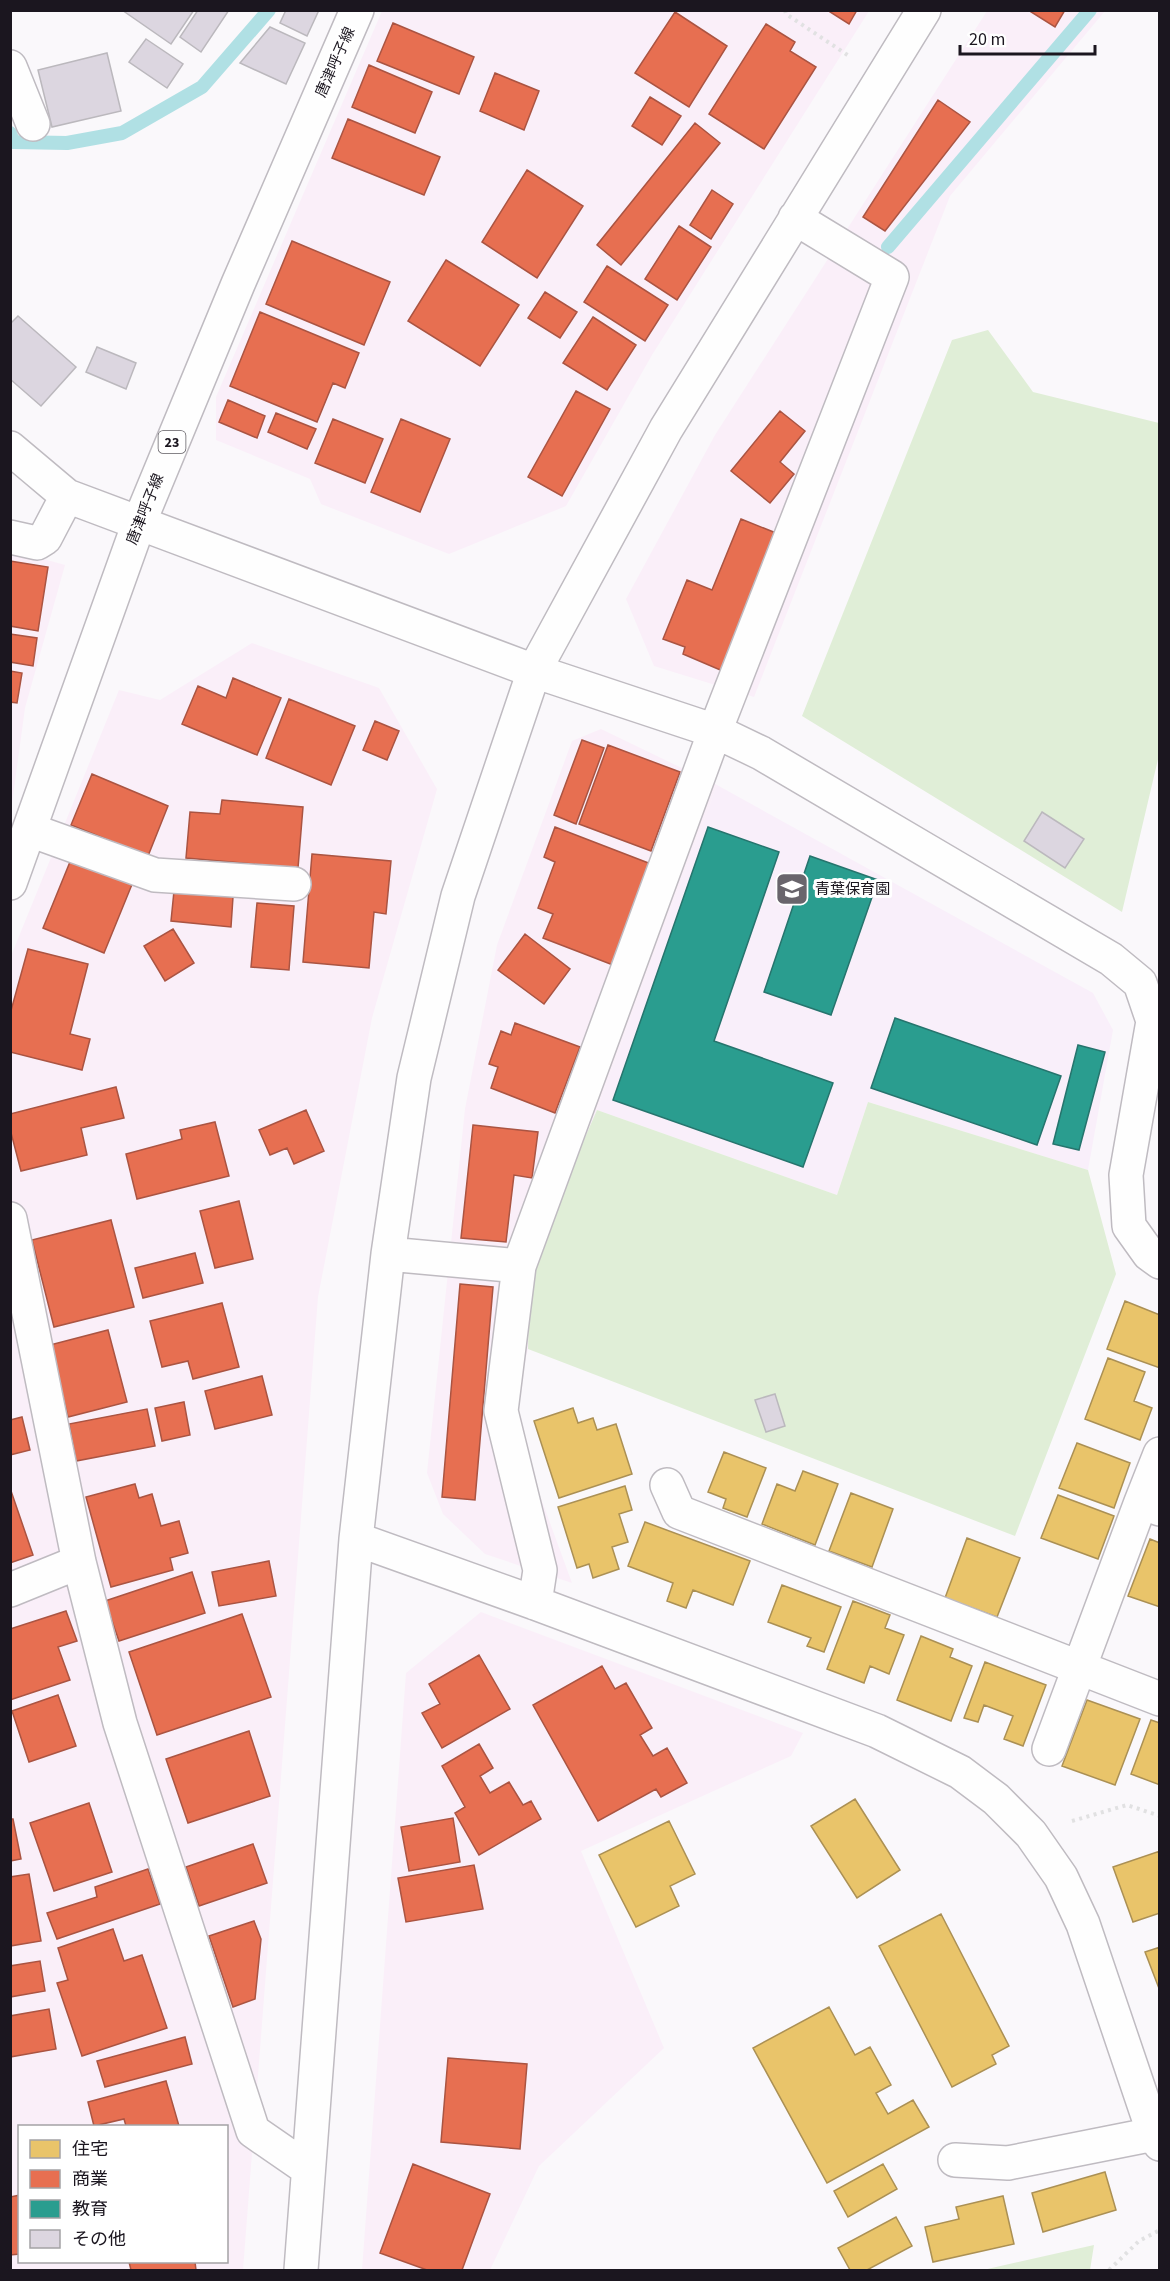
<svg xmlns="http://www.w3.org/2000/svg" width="1170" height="2281" viewBox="0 0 1170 2281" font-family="'Source Sans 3','Noto Sans JP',sans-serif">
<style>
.commercial{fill:#faeff9;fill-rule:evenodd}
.education{fill:#f9effa}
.green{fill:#e0eed7}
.homes{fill:#e9c46a;stroke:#ab9054;stroke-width:1.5}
.shops{fill:#e76f51;stroke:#aa5442;stroke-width:1.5}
.schools{fill:#2a9d8f;stroke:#26746d;stroke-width:1.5}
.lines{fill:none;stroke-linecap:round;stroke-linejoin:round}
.stream{stroke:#b0e0e4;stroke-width:14}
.building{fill:#dcd6e0;stroke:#bbb8bd;stroke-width:1.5}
.minor-casing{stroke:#bfbbc1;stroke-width:36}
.major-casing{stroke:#bfbbc1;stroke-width:36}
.path{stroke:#e1e1e2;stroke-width:4;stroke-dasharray:3 4.5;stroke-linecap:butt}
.minor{stroke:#fefefe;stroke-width:33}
.major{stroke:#fefefe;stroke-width:33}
.labels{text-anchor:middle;stroke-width:6;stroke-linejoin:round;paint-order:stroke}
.shield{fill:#fff;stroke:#5f5c62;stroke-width:1.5}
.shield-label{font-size:14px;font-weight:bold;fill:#1b161f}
.street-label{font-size:15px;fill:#1b161f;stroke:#fff}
.poi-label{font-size:15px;fill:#1b161f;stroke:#fff;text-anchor:start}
</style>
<rect width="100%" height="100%" fill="#faf8fb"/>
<path class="commercial" d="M382,11H869L652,355L566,506L449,554L321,504L310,479L216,440V397Z
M987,11H1105L950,196L754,697L654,666L626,599L715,435Z
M11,550L65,565L25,708L11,811Z
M252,643L379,688L437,789L372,1018L318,1297L243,2270H11V956L119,690L160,700ZM20,2126H226V2262H20Z
M601,729L717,785L597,1110L530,1263L528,1349L512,1419L572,1583L485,1554L443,1514L427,1473L465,1109L497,945L572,741Z
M481,1612L803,1733L791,1756L581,1851L664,2048L539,2166L490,2270H362L406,1673Z"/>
<path class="education" d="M717,785L1093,993L1113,1030L1088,1170L868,1102L837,1195L597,1110Z"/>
<path class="green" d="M988,330L1033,392L1159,423V755L1122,912L802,716L952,340Z
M868,1102L1088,1170L1116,1274L1015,1536L528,1349L530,1263L597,1110L837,1195Z
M1094,2245L1090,2270H983Z"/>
<path class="homes" d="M1125,1301L1160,1315V1368L1107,1349Z
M1108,1358L1145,1372L1134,1401L1152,1408L1140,1440L1085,1419Z
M573,1408L578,1423L593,1418L597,1430L616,1424L632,1474L559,1498L534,1421Z
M1077,1443L1130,1463L1114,1508L1059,1488Z
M724,1452L766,1468L747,1517L723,1508L726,1499L708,1492Z
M803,1471L838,1484L815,1545L762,1524L777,1484L795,1491Z
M625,1486L632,1510L619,1514L628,1542L612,1547L619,1569L593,1578L589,1564L577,1568L558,1507Z
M851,1493L893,1509L872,1567L829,1551Z
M1058,1495L1114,1516L1098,1559L1041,1538Z
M645,1522L750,1561L733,1605L693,1590L686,1608L667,1601L673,1583L628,1566Z
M967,1538L1020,1558L997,1617L945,1598Z
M1150,1539L1160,1543V1607L1128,1596Z
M782,1585L841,1607L824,1652L807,1646L811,1638L768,1622Z
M853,1601L890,1615L885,1628L904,1635L889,1674L870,1666L864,1683L827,1669Z
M921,1636L953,1649L950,1657L972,1666L951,1721L897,1700Z
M985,1662L1046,1685L1023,1746L1004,1739L1013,1716L984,1705L978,1722L964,1718Z
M1087,1700L1140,1719L1115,1785L1062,1766Z
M1151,1720L1160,1723V1785L1131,1774Z
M855,1799L900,1870L857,1898L811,1826Z
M669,1821L695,1874L670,1886L679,1906L636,1927L599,1855Z
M1160,1851V1913L1133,1922L1113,1867Z
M941,1914L1009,2046L992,2055L996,2064L952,2087L879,1946Z
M1160,1947V1991L1145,1952Z
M829,2007L855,2055L870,2047L891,2085L876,2093L888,2114L913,2100L929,2127L827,2183L753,2048Z
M883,2164L897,2189L848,2217L834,2191Z
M1105,2172L1116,2210L1043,2232L1032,2193Z
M1003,2196L1014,2244L933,2262L925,2227L959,2219L956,2207Z
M896,2217L912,2246L867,2270H850L838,2248Z"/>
<path class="shops" d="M827,10H857L849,24Z
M1028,10H1065L1055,27Z
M675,12L727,46L689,107L635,73Z
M393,23L474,57L459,94L377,61Z
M766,24L795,42L790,51L816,67L764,149L709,114Z
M369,65L432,92L415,133L352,107Z
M495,73L539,91L524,130L480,111Z
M650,97L681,116L662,145L632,126Z
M938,100L970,122L885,231L863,217Z
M348,119L440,157L424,195L332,158Z
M695,123L720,143L621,265L597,245Z
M527,170L583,206L537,278L482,242Z
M712,190L733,204L711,239L690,225Z
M679,226L711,247L677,300L645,279Z
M292,241L390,282L364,345L266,304Z
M446,260L519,305L480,366L408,321Z
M607,266L668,305L645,341L584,302Z
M545,292L577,312L560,338L528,318Z
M260,312L359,353L345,388L333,383L317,422L230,386Z
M593,317L636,345L607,390L563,363Z
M576,391L610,409L562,496L528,477Z
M228,400L265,416L257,438L219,422Z
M780,411L805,431L780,462L794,474L770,503L731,471Z
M276,413L316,429L307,449L268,432Z
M333,419L383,439L365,483L315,463Z
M401,419L450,439L420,512L371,492Z
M741,519L781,535L725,672L683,654L685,647L663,639L687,580L712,590Z
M10,561L48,567L38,631L10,626Z
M10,634L37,638L33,666L10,662Z
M10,671L22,673L17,703L10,702Z
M233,678L281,698L257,755L182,724L198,686L226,698Z
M289,699L355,726L331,785L266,758Z
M375,721L399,731L387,760L363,750Z
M582,740L604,748L576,824L554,815Z
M608,745L680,772L651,851L579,824Z
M92,774L168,806L148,856L71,825Z
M222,800L303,807L298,868L186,858L190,812L220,814Z
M555,827L651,864L613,965L543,938L553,914L538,908L555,862L544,857Z
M312,854L391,861L386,914L374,912L369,968L303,962Z
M72,857L133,882L104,953L43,928Z
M174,891L233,897L231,927L171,921Z
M257,903L294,906L289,970L251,967Z
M173,929L194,963L165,981L144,946Z
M525,934L570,969L544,1004L498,970Z
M28,949L88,964L70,1034L90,1039L82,1070L10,1052V1014Z
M515,1023L580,1047L555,1113L491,1088L498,1067L489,1064L501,1031L511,1035Z
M116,1087L124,1118L81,1128L87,1155L21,1171L10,1129V1114Z
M306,1110L324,1151L294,1164L287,1148L270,1155L259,1130Z
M215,1122L229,1176L137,1199L126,1154L182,1139L180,1130Z
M473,1125L538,1132L532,1178L514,1175L506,1242L461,1238Z
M239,1201L253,1259L215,1268L200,1211Z
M111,1220L134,1307L54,1327L32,1240Z
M195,1253L203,1283L143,1298L135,1268Z
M460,1284L493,1287L475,1500L442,1497Z
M222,1303L239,1367L193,1379L188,1361L162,1367L150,1321Z
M108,1330L127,1402L68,1417L50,1345Z
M262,1376L272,1415L215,1429L205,1391Z
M184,1402L190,1435L162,1441L155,1408Z
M147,1409L155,1446L76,1461L69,1424Z
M22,1417L30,1450L10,1455V1420Z
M135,1484L139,1498L152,1494L161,1526L179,1521L188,1553L170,1558L173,1570L111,1587L86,1497Z
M10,1488L33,1555L10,1563Z
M269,1561L276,1596L219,1606L212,1572Z
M192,1572L205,1613L119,1641L105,1601Z
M66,1611L77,1641L58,1647L70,1680L10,1700V1629Z
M242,1614L271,1697L157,1735L129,1652Z
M479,1655L510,1709L442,1748L422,1713L440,1704L429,1684Z
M602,1666L615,1689L626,1683L652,1728L640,1735L653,1756L667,1748L687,1783L661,1797L656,1789L598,1821L533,1705Z
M58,1695L76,1746L29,1762L12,1711Z
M249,1731L270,1796L188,1823L166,1759Z
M479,1744L493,1768L480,1776L490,1793L509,1782L523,1805L531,1801L541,1819L479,1855L455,1813L465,1807L442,1766Z
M89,1803L112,1872L54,1891L30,1823Z
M453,1818L460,1862L409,1871L401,1827Z
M10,1819H13L21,1859L10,1861Z
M253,1844L267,1883L199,1906L186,1867Z
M474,1865L483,1909L406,1922L398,1878Z
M148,1869L160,1904L57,1939L47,1913L97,1897L95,1887Z
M29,1874L41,1941L10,1946V1877Z
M254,1921L261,1939L255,1999L233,2007L209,1936Z
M113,1929L124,1961L142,1955L167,2028L82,2056L57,1983L68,1980L58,1948Z
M40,1961L45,1991L10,1997V1966Z
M49,2009L56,2049L10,2057V2016Z
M185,2037L192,2064L105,2087L97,2061Z
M448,2058L527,2064L520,2149L441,2142Z
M166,2081L179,2126H126L124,2119L94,2126L88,2102Z
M413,2164L490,2194L462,2270H427L380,2253Z
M20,2195V2254L10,2255V2197Z
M129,2262H195L196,2270H131Z"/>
<path class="schools" d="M708,827L779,852L714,1041L833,1083L803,1167L613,1100Z
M810,856L878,880L831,1015L764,992Z
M895,1018L1061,1076L1037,1145L871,1088Z
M1078,1045L1105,1052L1079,1150L1053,1144Z"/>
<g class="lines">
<path class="stream" d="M10,133L13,142L67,143L122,133L202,87L269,10
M888,247L1090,10"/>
</g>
<path class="building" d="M122,10H194L171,44Z
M198,10H229L201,52L180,37Z
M286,10H319L307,36L280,23Z
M270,27L305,43L286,84L240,63Z
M146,39L183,64L167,88L129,62Z
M107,53L121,111L52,127L38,70Z
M18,316L76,367L41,406L10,379V324Z
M97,347L136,363L126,389L86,372Z
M1042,812L1084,839L1065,868L1024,841Z
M775,1394L785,1426L766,1432L755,1400Z"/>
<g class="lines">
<g class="minor-casing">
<path id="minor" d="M10,67L33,124
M10,448L67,496L534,671L715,731L761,753L1111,959L1140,983L1153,1021L1126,1175L1129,1226L1149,1254L1160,1262
M10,537L37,543L45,538L67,496
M30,830L155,875L294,884
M10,1219L79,1562L120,1723L253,2131L308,2169
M388,1254L519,1266
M1160,1454L1141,1502L1160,1509
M667,1485L679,1512L1160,1699
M356,1539L535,1603L877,1731L960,1772L996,1799L1031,1834L1061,1877L1083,1924L1154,2134L1160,2144
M10,1590L79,1562
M535,1603L540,1570L501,1411L519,1266L715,731L892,277L795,218
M1049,1749L1141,1502
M955,2160L1008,2163L1154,2134
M301,2270L356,1539L388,1254L414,1078L458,896L534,671L666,429L924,10"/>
</g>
<g class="major-casing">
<path id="major" d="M10,883L139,523L238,284L357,10"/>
</g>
<path class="path" d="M785,10L786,14L849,56
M1072,1821L1127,1805L1160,1816
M1109,2270L1139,2241L1160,2230"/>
<use href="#minor" class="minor"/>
<use href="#major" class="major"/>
</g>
<defs>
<g id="school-square" transform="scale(1.725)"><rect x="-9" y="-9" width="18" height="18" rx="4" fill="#69656c" stroke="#fff"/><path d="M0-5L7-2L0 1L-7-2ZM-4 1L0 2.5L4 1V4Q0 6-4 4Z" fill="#fff"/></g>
</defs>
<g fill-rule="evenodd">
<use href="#school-square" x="792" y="889"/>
</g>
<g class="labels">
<rect class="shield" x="158.5" y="431" width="27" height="22" rx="4.5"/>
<g class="shield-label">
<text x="172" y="447">23</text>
</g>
<g class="street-label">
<text transform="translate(335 62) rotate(-66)" y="5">唐津呼子線</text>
<text transform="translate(145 509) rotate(-68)" y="5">唐津呼子線</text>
</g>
<g class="poi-label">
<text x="815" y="894">青葉保育園</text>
</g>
</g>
<rect width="1170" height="2281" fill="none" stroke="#1b161f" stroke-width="24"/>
<rect x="18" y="2125" width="210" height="138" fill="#ffffff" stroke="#a4a2a5" stroke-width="1.5"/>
<rect x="30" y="2140" width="30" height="18" fill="#e9c46a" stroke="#a4a2a5" stroke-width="1.5"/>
<text x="72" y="2155" font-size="18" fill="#1b161f">住宅</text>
<rect x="30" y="2170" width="30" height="18" fill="#e76f51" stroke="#a4a2a5" stroke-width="1.5"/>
<text x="72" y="2185" font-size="18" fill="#1b161f">商業</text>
<rect x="30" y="2200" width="30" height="18" fill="#2a9d8f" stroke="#a4a2a5" stroke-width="1.5"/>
<text x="72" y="2215" font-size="18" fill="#1b161f">教育</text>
<rect x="30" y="2230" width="30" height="18" fill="#dcd6e0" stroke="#a4a2a5" stroke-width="1.5"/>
<text x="72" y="2245" font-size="18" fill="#1b161f">その他</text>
<path d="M960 45v9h135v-9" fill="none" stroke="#1b161f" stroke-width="3"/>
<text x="969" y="45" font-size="18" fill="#1b161f" stroke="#ffffff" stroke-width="4.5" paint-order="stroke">20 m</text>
</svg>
